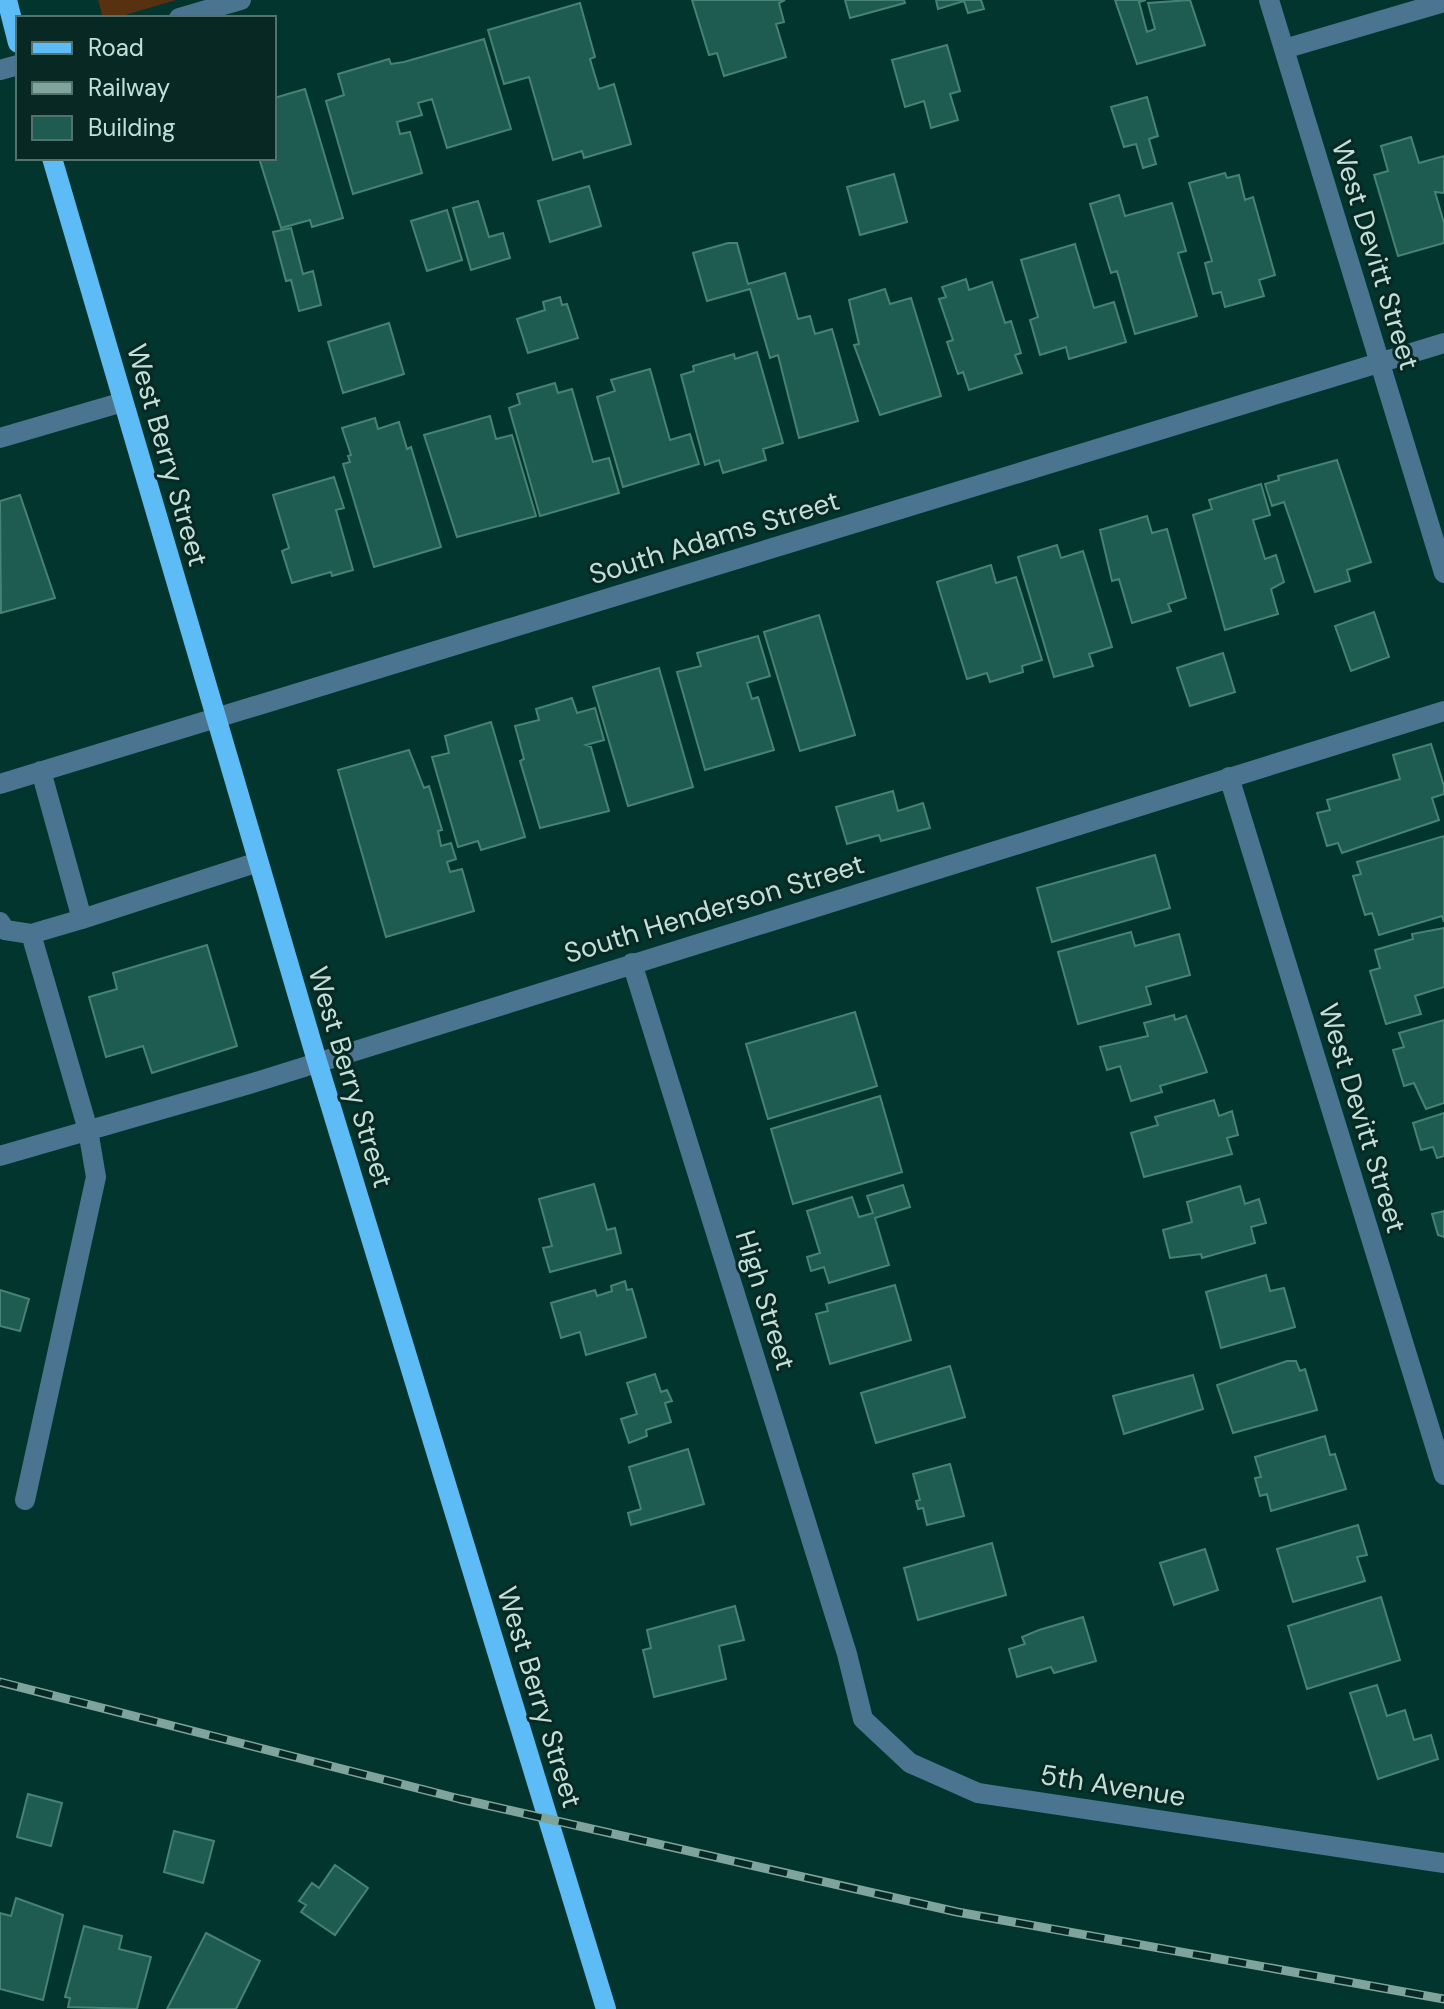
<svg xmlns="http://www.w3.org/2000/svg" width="1444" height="2009" viewBox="0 0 1444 2009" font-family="'DM Sans',sans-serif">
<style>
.green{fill:#583210}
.building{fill:#1e5c51;stroke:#478276;stroke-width:2}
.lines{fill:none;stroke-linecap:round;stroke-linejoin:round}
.minor{stroke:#4a7490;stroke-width:20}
.major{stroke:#5dbbf5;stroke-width:20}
.rail-casing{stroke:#7ea49c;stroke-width:9}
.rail{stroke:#082923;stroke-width:6;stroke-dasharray:18;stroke-linecap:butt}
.labels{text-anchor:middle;stroke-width:6;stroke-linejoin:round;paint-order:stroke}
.street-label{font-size:28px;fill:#c2e0d8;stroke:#082923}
</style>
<rect width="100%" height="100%" fill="#02352d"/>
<path class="green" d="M98,0H176L115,18H103Z"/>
<path class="building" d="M692,0H785L779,3L784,22L776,24L786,57L724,76L717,53L709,55Z
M845,0H904L905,3L850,18Z
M936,0H981L984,9L968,13L964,1L938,9Z
M1115,0H1146L1139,2L1147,32L1155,29L1148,3L1190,0L1205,45L1137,64Z
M580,3L595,57L590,59L599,89L614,84L631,144L584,158L582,151L553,160L529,77L504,84L488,30Z
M484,39L511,129L447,148L432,99L418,103L422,115L397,122L400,134L410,132L422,173L353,194L326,101L344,95L338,74L389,59L391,64L404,62Z
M947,45L960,91L950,94L958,120L931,128L924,101L905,107L892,60Z
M305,89L343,218L312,227L310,220L281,228L259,158H274V98Z
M1147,97L1158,136L1149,139L1156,164L1143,168L1136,144L1124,147L1111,107Z
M1411,137L1419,163L1444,156V193L1435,192L1444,223V243L1398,256L1374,175L1388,171L1381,146Z
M1225,173L1227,178L1239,175L1245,200L1253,197L1275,275L1259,280L1264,296L1225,307L1221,292L1213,294L1205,263L1212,261L1189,183Z
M894,174L907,222L860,235L847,187Z
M589,186L601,226L550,242L538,201Z
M1119,195L1125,216L1172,203L1186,251L1178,253L1197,316L1135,334L1117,271L1111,273L1090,204Z
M478,201L489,237L503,233L510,258L471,270L453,208Z
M447,210L462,260L427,271L411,221Z
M291,228L303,274L313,271L321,305L299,311L291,280L286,281L273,232Z
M728,243H737L748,284L785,273L798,319L810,316L815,334L832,329L858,421L799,438L778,355L770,358L750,289L707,301L693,253Z
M1075,244L1094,308L1114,302L1126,342L1069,359L1066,347L1040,355L1030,320L1038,317L1021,260Z
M966,279L969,290L992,282L1005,323L1011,321L1021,353L1015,355L1022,373L969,390L963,372L958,374L947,342L953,340L939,299L946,297L942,287Z
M885,289L890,304L911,298L941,396L880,415L854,345L859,344L849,300Z
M560,297L562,305L567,304L578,338L528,353L517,319L545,310L543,302Z
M389,323L404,374L343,393L328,342Z
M757,352L783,443L763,449L766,460L723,473L719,460L705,465L681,375L694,371L693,366L734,354L735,359Z
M650,369L670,440L690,434L699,464L623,487L597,397L615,391L611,380Z
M555,383L558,393L572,389L593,462L609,458L619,493L540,516L509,408L520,404L517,394Z
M490,416L496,439L512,435L536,516L457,537L424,435Z
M375,418L378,429L399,422L407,449L411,447L441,547L374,567L343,464L350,462L348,456L351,455L342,428Z
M1337,460L1371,562L1347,570L1350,581L1315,592L1284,502L1272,506L1265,484L1279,480L1278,476Z
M334,477L344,508L336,510L353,570L332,576L331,572L292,583L282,551L289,548L273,495Z
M1261,484L1270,515L1253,520L1265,559L1276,555L1284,582L1271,589L1278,614L1225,630L1193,515L1212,509L1209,500Z
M20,495L55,598L1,613L0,501Z
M1147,516L1152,533L1167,529L1186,598L1168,604L1171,611L1132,623L1119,579L1112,581L1100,530Z
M1057,545L1061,558L1083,551L1112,647L1089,654L1093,666L1054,677L1018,557Z
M991,565L996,583L1016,577L1042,660L1022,666L1023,672L990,682L987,673L967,679L937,582Z
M1374,612L1389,657L1351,671L1335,626Z
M819,615L855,735L800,751L764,632Z
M758,636L770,676L747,683L752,699L758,697L774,750L705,770L677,672L701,666L697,653Z
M1223,653L1235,692L1190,706L1177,668Z
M659,668L693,787L628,806L593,687Z
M572,698L577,713L595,708L604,740L586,745L591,747L609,811L540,828L520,761L524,759L515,726L539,720L536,709Z
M491,722L525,837L481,850L478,841L458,847L432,757L449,753L445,736Z
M1431,744L1444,786V794L1432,798L1439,820L1342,853L1338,843L1327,846L1317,813L1330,810L1327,800L1400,779L1393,755Z
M409,750L424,788L429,786L442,830L438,831L441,846L451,843L456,859L447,862L450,872L462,869L474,911L386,937L338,770Z
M893,791L898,811L923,803L930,828L881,841L879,835L847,844L836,807Z
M1444,836V922L1442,916L1379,935L1372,913L1365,915L1353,876L1361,874L1357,862Z
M1155,855L1170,908L1052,942L1037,888Z
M1444,928V987L1415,996L1421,1014L1386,1024L1370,971L1380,968L1375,950L1413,939L1412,934Z
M1131,932L1135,946L1179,934L1190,975L1146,987L1151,1004L1078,1024L1058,952Z
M207,945L237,1046L152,1073L143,1046L106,1057L89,997L117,989L113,973Z
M855,1012L877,1086L768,1119L746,1044Z
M1174,1015L1175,1020L1186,1016L1207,1072L1160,1086L1162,1092L1131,1101L1120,1066L1107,1070L1100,1047L1148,1036L1144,1023Z
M1444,1020V1103L1426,1109L1414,1083L1404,1086L1393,1050L1404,1047L1399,1033Z
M880,1096L902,1172L793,1204L771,1129Z
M1214,1100L1219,1116L1232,1111L1238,1135L1227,1138L1232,1154L1144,1177L1131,1133L1158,1125L1155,1117Z
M1444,1113V1156L1437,1158L1433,1147L1421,1150L1413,1123Z
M594,1184L607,1230L615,1228L621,1253L550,1272L543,1248L552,1246L539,1199Z
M903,1185L910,1207L875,1218L889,1265L829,1283L824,1267L811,1271L807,1257L820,1253L807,1211L852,1197L859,1217L873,1213L867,1196Z
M1240,1186L1245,1204L1259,1199L1266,1223L1251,1227L1255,1243L1202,1258L1201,1254L1170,1258L1163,1230L1192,1222L1187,1202Z
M1444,1211V1237L1438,1235L1432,1214Z
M1266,1275L1270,1291L1284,1288L1295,1327L1221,1348L1206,1292Z
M625,1281L627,1290L632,1289L646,1337L586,1355L580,1332L561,1338L551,1303L595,1290L597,1296L612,1291L611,1286Z
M895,1285L911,1340L830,1364L816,1314L828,1311L826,1304Z
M0,1290L29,1299L20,1331L0,1326Z
M1287,1361H1296L1300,1371L1305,1369L1317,1410L1233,1433L1217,1385Z
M950,1366L965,1417L876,1443L861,1393Z
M655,1374L661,1392L667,1390L672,1401L665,1403L671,1422L646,1430L647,1436L629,1443L621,1419L637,1414L627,1383Z
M1193,1375L1203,1409L1124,1434L1113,1396Z
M1325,1436L1330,1455L1335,1454L1346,1489L1271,1511L1267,1494L1260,1496L1255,1478L1261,1477L1255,1457Z
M688,1449L704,1504L631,1525L628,1513L641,1509L629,1467Z
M950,1464L964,1516L927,1525L923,1508L918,1509L916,1501L920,1500L913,1474Z
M1358,1525L1367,1555L1357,1557L1365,1581L1293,1602L1277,1549Z
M992,1543L1006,1595L918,1620L904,1568Z
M1205,1549L1218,1590L1174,1605L1160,1563Z
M1381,1597L1400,1660L1307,1689L1288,1626Z
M735,1606L744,1640L719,1646L726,1679L654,1697L643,1650L651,1648L647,1630Z
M1083,1617L1096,1661L1054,1673L1051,1667L1017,1677L1009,1649L1025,1644L1022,1637L1039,1630Z
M1377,1685L1387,1716L1405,1710L1414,1740L1431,1735L1438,1759L1378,1779L1350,1693Z
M28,1794L62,1803L51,1846L17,1837Z
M174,1831L214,1841L203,1883L164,1872Z
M335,1865L368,1888L335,1935L301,1912L306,1905L299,1901L312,1883L319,1888Z
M16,1898L63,1915L43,2000L0,1989V1913L11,1916Z
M84,1926L122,1936L119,1949L151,1957L137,2009L68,2007L70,1998L65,1997Z
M206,1933L260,1961L236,2009H167Z"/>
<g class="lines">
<path class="minor" d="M1269,0L1444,573
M179,18L241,0
M1284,49L1444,2
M0,70L18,65
M0,438L123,402
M41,771L82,919L258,862
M1229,777L1444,1475
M0,784L1444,343
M0,922L5,930L31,934L82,919
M632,963L847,1654L863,1719L910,1763L978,1793L1444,1863
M0,1156L256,1082L1444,711
M25,1500L96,1177L88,1130L31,934"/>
<path class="major" d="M7,0L18,43
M52,158L317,1061L606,2009"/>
<g class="rail-casing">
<path id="rail" d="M0,1682L460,1799L957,1912L1444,1999"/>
</g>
<use href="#rail" class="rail"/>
</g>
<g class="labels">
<g class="street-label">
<text transform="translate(1376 255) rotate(73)" y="10">West Devitt Street</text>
<text transform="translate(168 455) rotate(74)" y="10">West Berry Street</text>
<text transform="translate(714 537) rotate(-17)" y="10">South Adams Street</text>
<text transform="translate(714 908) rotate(-17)" y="10">South Henderson Street</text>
<text transform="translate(351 1077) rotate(73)" y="10">West Berry Street</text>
<text transform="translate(1363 1118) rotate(73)" y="10">West Devitt Street</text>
<text transform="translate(766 1300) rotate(73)" y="10">High Street</text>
<text transform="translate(540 1697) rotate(73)" y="10">West Berry Street</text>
<text transform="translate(1113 1785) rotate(9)" y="10">5th Avenue</text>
</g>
</g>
<rect x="16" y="16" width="260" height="144" fill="#082923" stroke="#52726b" stroke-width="2"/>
<rect x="32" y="42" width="40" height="12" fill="#5dbbf5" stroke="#52726b" stroke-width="2"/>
<text x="88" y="56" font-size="24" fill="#c2e0d8">Road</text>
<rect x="32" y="82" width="40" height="12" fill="#7ea49c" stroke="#52726b" stroke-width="2"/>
<text x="88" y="96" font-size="24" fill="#c2e0d8">Railway</text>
<rect x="32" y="116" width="40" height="24" fill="#1e5c51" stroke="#52726b" stroke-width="2"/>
<text x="88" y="136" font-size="24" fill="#c2e0d8">Building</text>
</svg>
